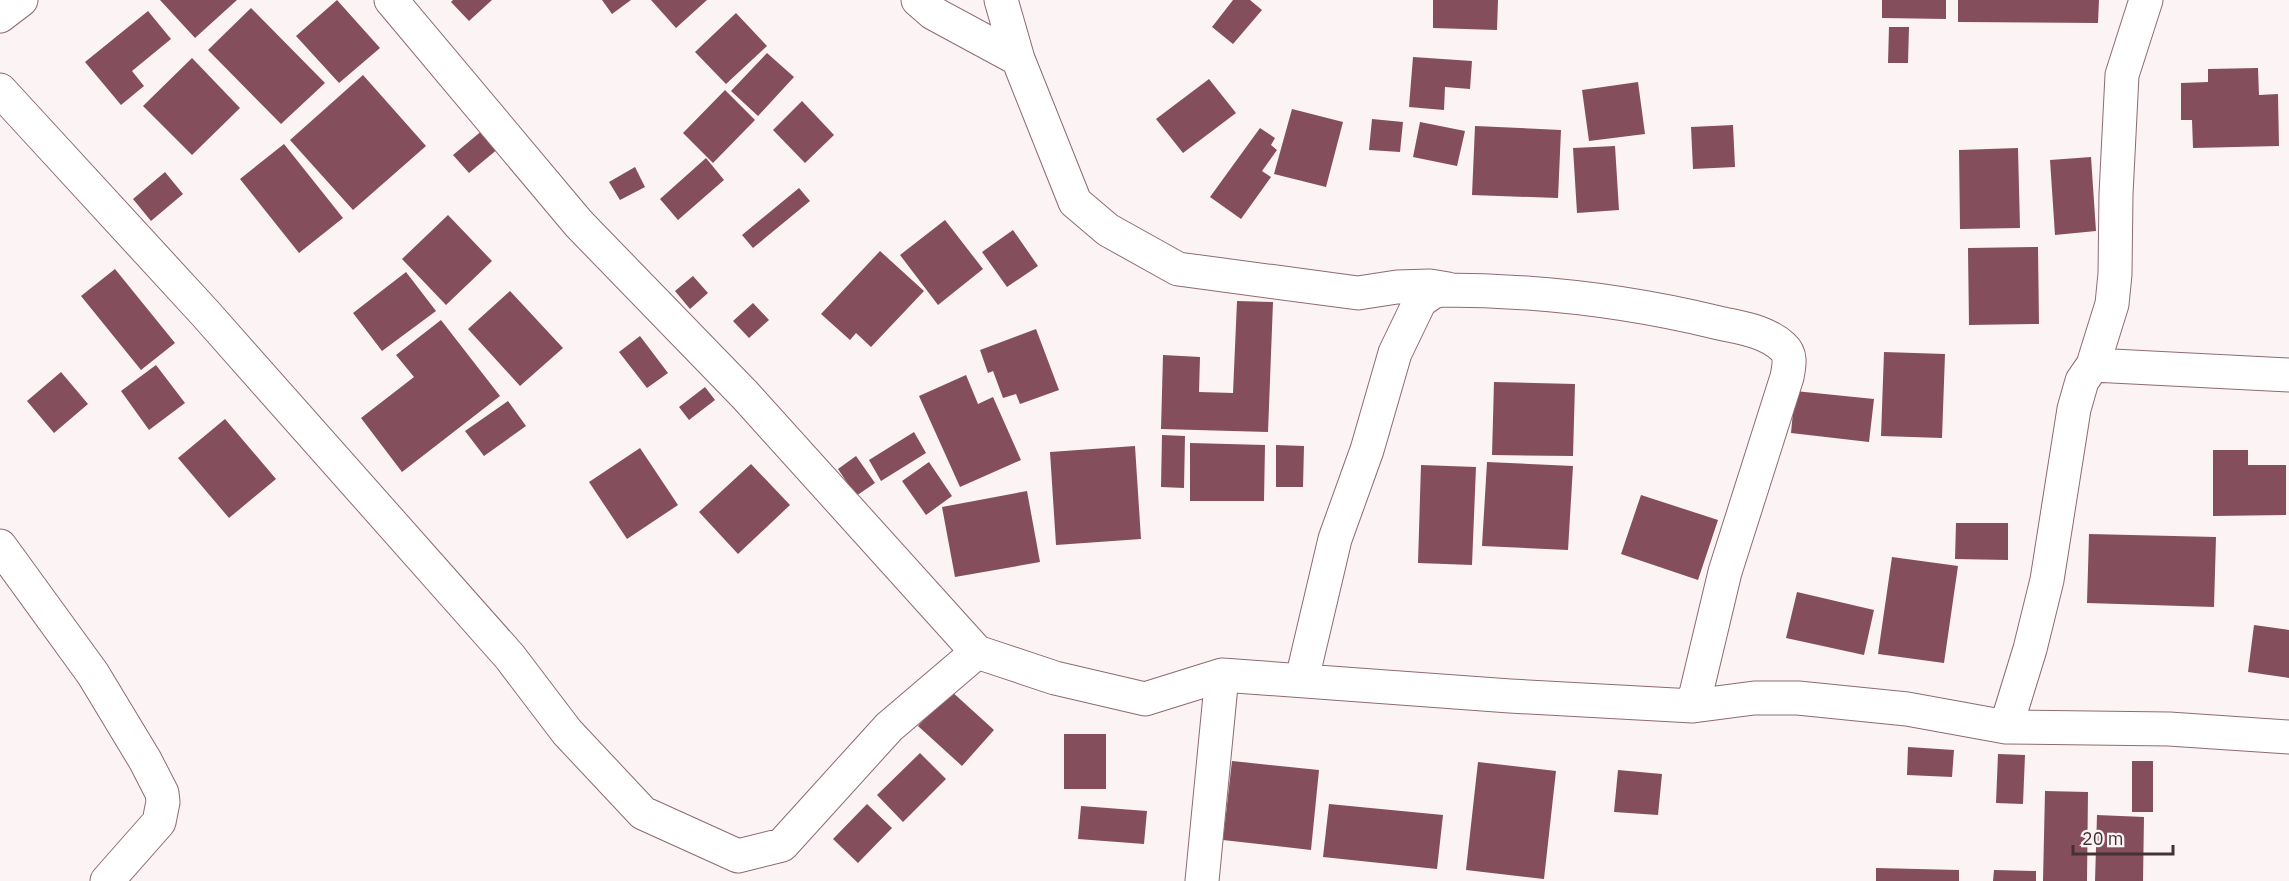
<svg xmlns="http://www.w3.org/2000/svg" width="2289" height="881" viewBox="0 0 2289 881" font-family="'IBM Plex Sans',sans-serif">
<style>
.building{fill:#844e5d}
.lines{fill:none;stroke-linecap:round;stroke-linejoin:round}
.minor-casing{stroke:#8e6a73;stroke-width:35}
.minor{stroke:#fff;stroke-width:33}
</style>
<rect width="100%" height="100%" fill="#fcf3f5"/>
<path class="building" d="M160,0H237L195,38Z
M337,0L380,48L339,83L296,36Z
M453,0H492L469,21L451,2Z
M602,0H631L612,14Z
M651,0H707L676,28Z
M1233,0H1250L1262,10L1233,44L1212,27Z
M1433,0H1498L1497,30L1433,28Z
M1882,0H1946V19L1882,18Z
M1958,0H2099L2098,23L1958,22Z
M251,8L325,83L281,124L208,50Z
M148,11L171,39L132,71L144,86L121,105L85,62Z
M736,13L767,46L726,84L695,52Z
M1889,27H1909L1908,63H1888Z
M767,53L794,77L758,116L731,91Z
M1413,57L1472,61L1470,89L1445,87L1444,110L1409,107Z
M192,58L240,108L192,155L143,106Z
M2258,68L2259,95L2278,94L2279,146L2193,148L2192,120H2181V83L2208,82V69Z
M363,75L426,146L353,210L290,140Z
M1209,79L1236,113L1183,153L1156,119Z
M1638,82L1645,134L1589,141L1582,90Z
M725,90L755,120L713,163L683,133Z
M802,101L834,135L805,163L773,130Z
M1292,109L1343,122L1326,187L1274,174Z
M1372,119L1403,122L1400,152L1369,150Z
M1420,122L1465,131L1457,166L1413,157Z
M1733,125L1735,167L1693,169L1691,127Z
M1475,126L1561,130L1558,198L1472,195Z
M1260,128L1275,138L1271,145L1277,150L1262,171L1271,177L1241,219L1210,197Z
M484,129L499,148L469,173L453,155Z
M284,144L343,218L299,253L240,179Z
M1615,146L1619,210L1577,213L1573,148Z
M2018,148L2020,228L1960,229L1959,150Z
M2091,157L2096,231L2055,235L2050,160Z
M706,158L724,180L678,220L660,199Z
M635,167L645,187L620,200L609,182Z
M165,172L183,194L151,221L133,199Z
M799,188L810,201L753,248L742,235Z
M448,215L492,261L446,305L402,259Z
M945,220L983,269L938,305L900,255Z
M1013,230L1038,266L1007,287L982,252Z
M2038,247L2039,324L1969,325L1968,248Z
M880,251L924,291L871,347L856,333L850,340L821,314Z
M115,269L175,343L141,370L81,296Z
M406,272L436,311L382,351L353,313Z
M693,276L708,293L690,309L675,291Z
M510,291L563,348L520,386L468,329Z
M1237,301L1273,302L1268,432L1161,429L1163,355L1200,357L1199,392L1233,393Z
M753,303L769,320L749,338L733,321Z
M441,320L500,396L402,472L361,418L414,377L396,355Z
M1036,329L1059,390L1020,404L1016,394L1003,398L993,371L988,373L980,350Z
M640,336L668,373L647,388L619,352Z
M1884,352L1945,354L1942,438L1881,436Z
M156,365L185,403L149,430L121,391Z
M61,372L88,404L54,433L27,401Z
M966,375L978,404L993,397L1021,460L960,487L919,396Z
M1494,382L1575,384L1573,456L1492,455Z
M705,387L715,400L689,420L679,407Z
M1795,391L1874,399L1869,442L1791,433Z
M508,401L526,426L484,456L465,431Z
M225,419L276,479L229,518L178,458Z
M914,432L926,453L881,481L869,460Z
M1162,435L1185,436L1184,488L1161,487Z
M1190,443L1265,445L1264,501H1190Z
M1276,445L1304,446L1303,487H1276Z
M1135,446L1141,539L1056,545L1050,452Z
M640,448L678,505L627,539L589,482Z
M2213,450H2248V465H2286V515L2213,516Z
M856,456L875,483L856,496L838,469Z
M929,462L952,496L926,515L902,481Z
M1487,462L1573,466L1568,550L1482,546Z
M751,464L790,505L738,554L699,512Z
M1421,465L1476,467L1472,565L1418,563Z
M1027,491L1040,562L955,577L942,507Z
M1641,495L1718,520L1698,580L1621,554Z
M1956,523H2008V560L1955,559Z
M2089,534L2216,537L2214,607L2087,603Z
M1892,557L1958,566L1944,663L1878,654Z
M1797,592L1874,610L1864,655L1786,638Z
M2254,625L2289,630V678L2248,672Z
M950,690L994,730L962,766L918,726Z
M1064,734H1106V789H1064Z
M1908,747L1954,750L1952,777L1907,775Z
M920,753L946,779L903,822L877,795Z
M1998,754L2025,755L2023,804L1996,803Z
M1232,761L1319,770L1311,850L1223,840Z
M2132,761H2153V812H2132Z
M1478,762L1556,771L1544,879L1466,870Z
M1618,770L1662,774L1658,815L1614,812Z
M2045,791L2088,792L2087,881H2043Z
M867,804L892,828L858,863L833,839Z
M1329,804L1443,815L1437,869L1323,857Z
M1081,806L1147,811L1144,844L1078,839Z
M2097,815L2144,817L2143,881H2095Z
M1876,868L1959,870V881H1876Z
M1994,870L2036,871V881H1993Z"/>
<g class="lines">
<g class="minor-casing">
<path id="minor" d="M391,0L579,224L745,395L977,652L1055,678L1145,699L1222,675L1510,696L1693,706L1754,698H1798L1907,709L2006,727L2169,729L2289,737
M918,0L933,13L1018,59
M1001,0L1018,59L1075,202L1108,230L1178,269L1358,293L1397,287L1430,286L1448,289
M0,16L21,0
M0,90L205,313L510,657L567,732L643,813L738,856L782,845L889,727L977,652
M2093,365L2289,375
M0,546L93,674L145,760L162,793L163,802L159,822L107,881
M1302,679L1335,539L1367,450L1395,353L1420,301L1433,292L1442,290C1535,290 1629,301 1719,323C1741,328 1766,331 1783,347C1792,355 1789,366 1787,377L1725,572L1693,706
M2006,727L2030,649L2047,580L2074,409L2082,381L2093,365L2112,304L2115,274L2116,194L2122,75L2146,0
M1202,881L1222,675"/>
</g>
<use href="#minor" class="minor"/>
</g>
<path d="M2073 845v9h100v-9" fill="none" stroke="#433337" stroke-width="3"/>
<text x="2082" y="845" font-size="18" fill="#433337" stroke="#fcf3f5" stroke-width="4.5" paint-order="stroke">20 m</text>
</svg>
